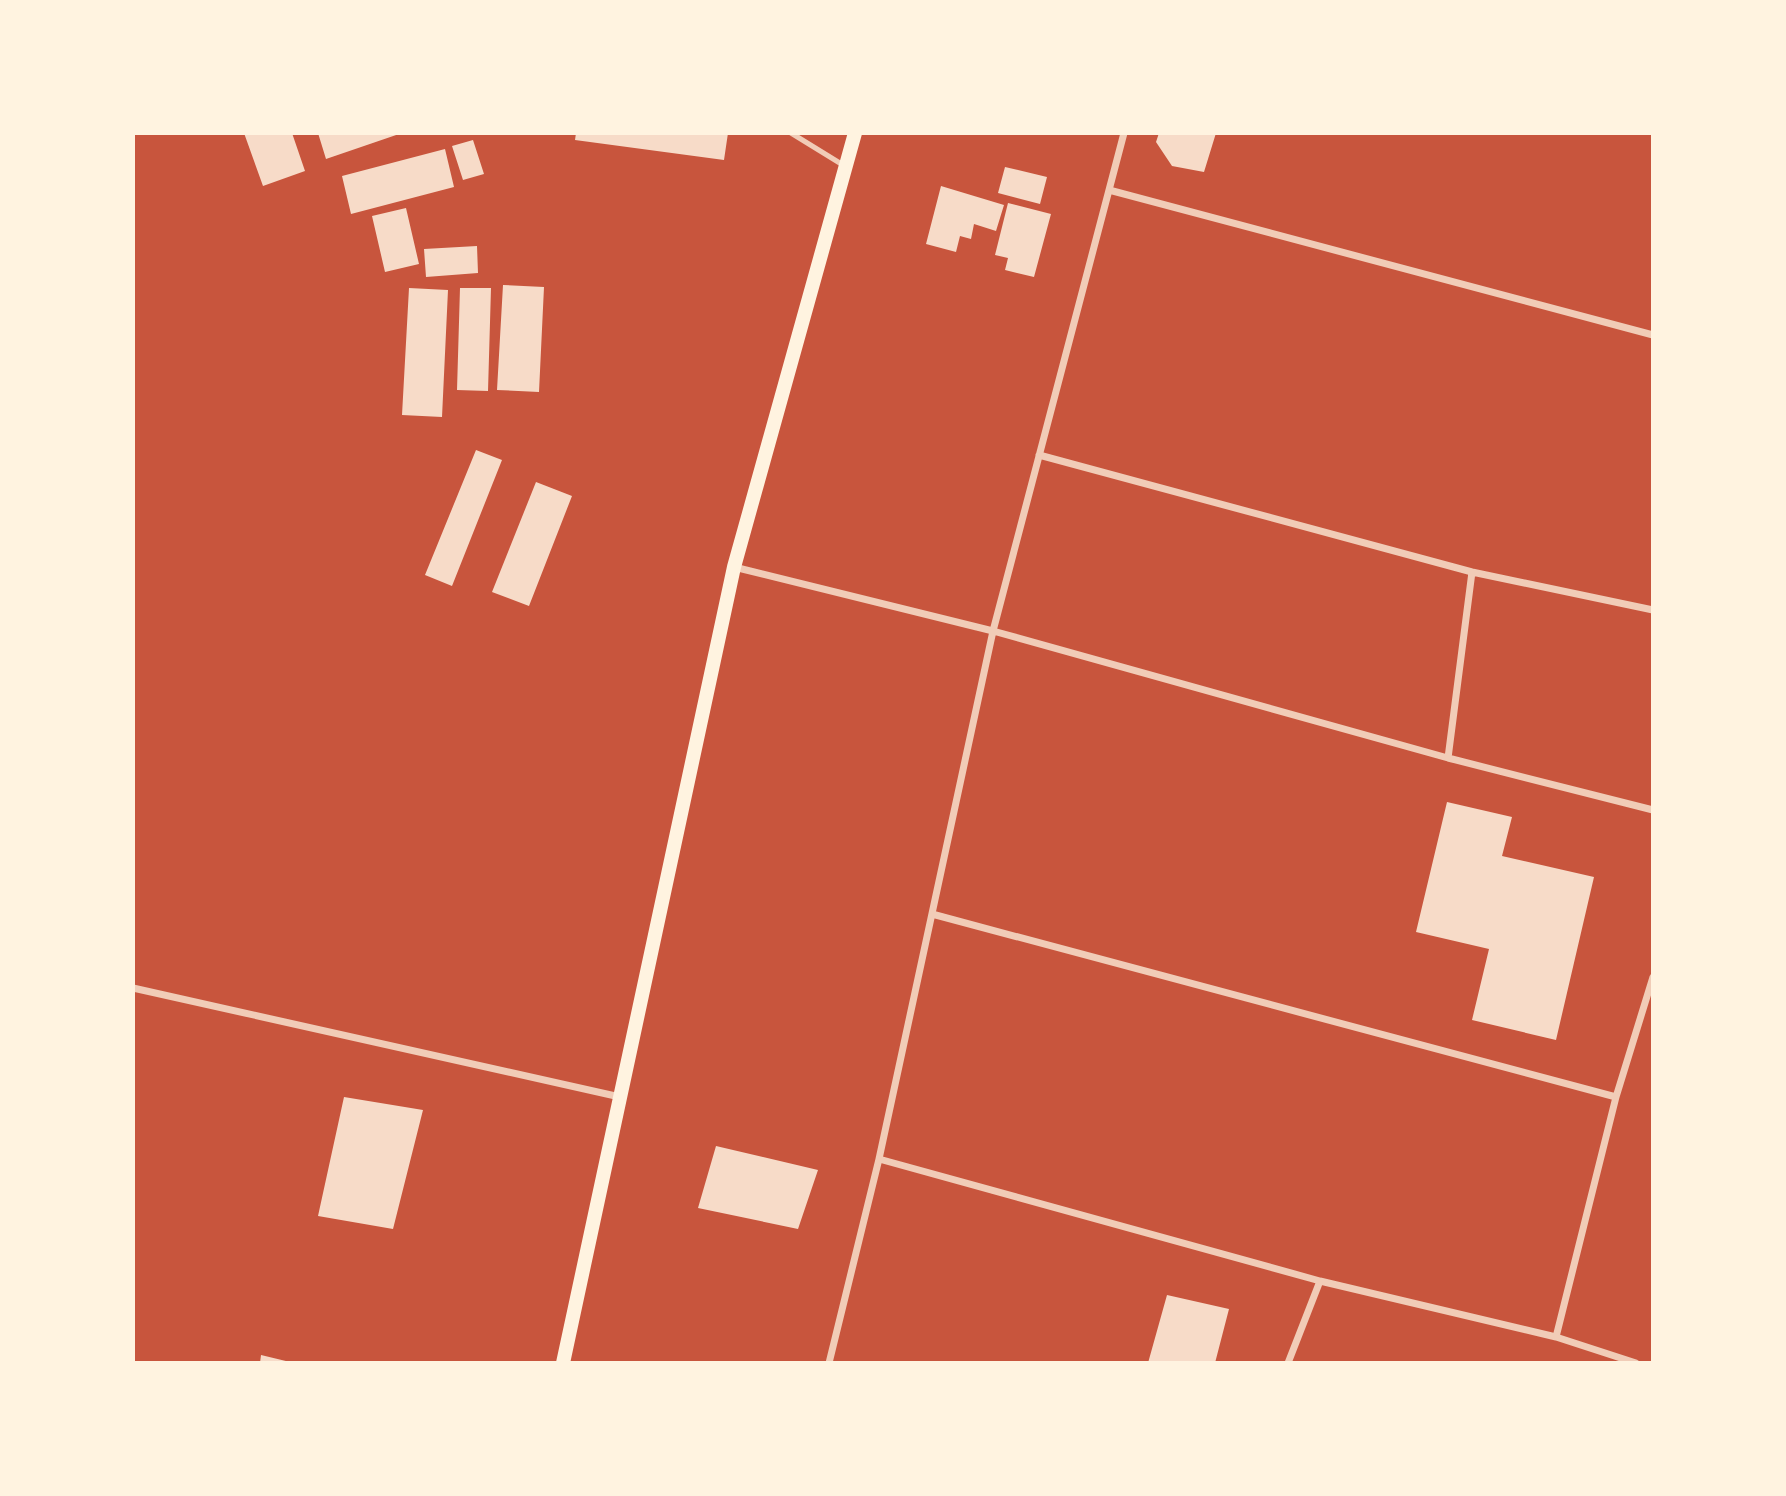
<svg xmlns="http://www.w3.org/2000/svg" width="1786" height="1496" viewBox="0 0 1786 1496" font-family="Commissioner,sans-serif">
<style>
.building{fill:#f7dbc8}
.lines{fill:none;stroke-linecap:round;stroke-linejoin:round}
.service{stroke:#f1ccb7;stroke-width:5}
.minor{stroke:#f1ccb7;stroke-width:7}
.secondary{stroke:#fff3e0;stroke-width:14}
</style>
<rect width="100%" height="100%" fill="#c8553d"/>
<path class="building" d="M244,133H292L305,171L263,186Z
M318,133H402L326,159Z
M576,133H728L724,160L575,140Z
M1159,133H1216L1204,172L1172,166L1156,142Z
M473,140L484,174L463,180L452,146Z
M445,149L454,187L351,214L342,176Z
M1005,167L1047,177L1040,204L998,193Z
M941,186L1004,205L996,231L974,224L971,239L960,236L956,252L926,244Z
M1008,203L1051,214L1034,277L1005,270L1008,258L995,255Z
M406,208L419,264L385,272L372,216Z
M477,246L478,273L426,277L424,249Z
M503,285L544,287L539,392L497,390Z
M409,288L448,290L442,417L402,415Z
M460,288H491L488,391L457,390Z
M476,450L502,460L452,586L425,575Z
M536,482L572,496L529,606L492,592Z
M1447,802L1512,817L1502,856L1594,877L1556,1040L1472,1020L1489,949L1416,932Z
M344,1097L423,1110L393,1229L318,1216Z
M716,1146L818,1170L798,1229L698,1208Z
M1167,1295L1229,1309L1215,1363H1148Z
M261,1355L290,1362V1363H260Z"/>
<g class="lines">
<path class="service" d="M791,133L843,165"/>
<path class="minor" d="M1109,190L1653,335
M1039,455L1472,572L1653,610
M734,567L993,631L1448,758L1653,810
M1448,758L1472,572
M932,914L1616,1097
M133,988L620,1097
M879,1159L1320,1281L1556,1337L1636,1363
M1556,1337L1616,1097L1653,977
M829,1363L879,1159L993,631L1124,133
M1288,1363L1320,1281"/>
<path class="secondary" d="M563,1363L734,567L855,133"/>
</g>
<rect width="1786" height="1496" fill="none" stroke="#fff3e0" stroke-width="270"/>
</svg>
